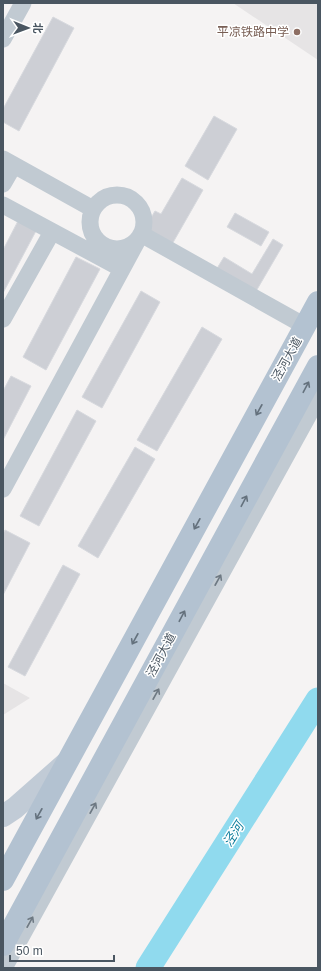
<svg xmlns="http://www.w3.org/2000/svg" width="321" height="971" viewBox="0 0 321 971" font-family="Helvetica,'Noto Sans SC',sans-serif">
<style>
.education{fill:#e6e4e5}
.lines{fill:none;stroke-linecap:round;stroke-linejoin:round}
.river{stroke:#90daee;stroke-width:25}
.building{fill:#cdcfd5;stroke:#d7d9de}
.minor{stroke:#c1cad2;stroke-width:17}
.secondary{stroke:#c1cbd6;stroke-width:22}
.primary{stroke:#b3c2d1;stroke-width:22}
.oneway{stroke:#64717d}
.oneway2{stroke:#6e7983}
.education-dot{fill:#8d6e63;stroke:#fff;stroke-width:1.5}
.labels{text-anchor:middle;stroke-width:3;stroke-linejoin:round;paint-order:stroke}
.education-label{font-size:12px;fill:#785e54;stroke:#fff;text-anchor:end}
.street-label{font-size:12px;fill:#4a5661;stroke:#fff}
.water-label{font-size:13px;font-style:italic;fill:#0c7c9b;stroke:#fff}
</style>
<rect width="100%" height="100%" fill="#f5f3f3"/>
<path class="education" d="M233,3H318V60Z
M3,683L30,698L3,715Z"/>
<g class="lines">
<path class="river" d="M148,968L318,700"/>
</g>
<path class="building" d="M53,17L74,28L19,131L3,122V109Z
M214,116L237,129L208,180L185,166Z
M182,178L203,190L171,246L144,230L155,211L161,214Z
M235,213L269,232L261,246L227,227Z
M18,221L36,231L3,293V250Z
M273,239L283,245L255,293L216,270L224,257L252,274Z
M76,257L100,269L46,370L23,357Z
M141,291L160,302L102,408L82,397Z
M202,327L222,339L157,451L137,440Z
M11,376L31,386L3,440V391Z
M77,410L96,421L39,526L20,516Z
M135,447L155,459L98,558L78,546Z
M5,530L30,543L3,595V534Z
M63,565L80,574L25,676L8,667Z"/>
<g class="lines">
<path class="minor" d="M3,39L23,3
M3,159L93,209
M3,184L14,165
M90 222a27 27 0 1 1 54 0a27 27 0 1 1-54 0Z
M3,205L122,269
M3,319L52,232
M3,489L141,234L305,326
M4,968L318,398"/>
<path class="secondary" d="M3,816L15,808L66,763"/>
<path class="primary" d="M3,880L318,302
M3,945L318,366"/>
</g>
<defs><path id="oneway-shaft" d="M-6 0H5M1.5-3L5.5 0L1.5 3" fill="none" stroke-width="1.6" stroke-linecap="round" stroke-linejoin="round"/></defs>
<g class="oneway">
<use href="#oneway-shaft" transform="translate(306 387) rotate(-62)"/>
<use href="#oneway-shaft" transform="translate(259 410) rotate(119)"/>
<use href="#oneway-shaft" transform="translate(244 501) rotate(-62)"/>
<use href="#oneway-shaft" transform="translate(197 524) rotate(119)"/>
<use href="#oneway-shaft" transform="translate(182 616) rotate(-62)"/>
<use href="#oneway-shaft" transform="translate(135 639) rotate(119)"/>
<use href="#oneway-shaft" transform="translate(39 814) rotate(119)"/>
</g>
<g class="oneway2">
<use href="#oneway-shaft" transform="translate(218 580) rotate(-61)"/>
<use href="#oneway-shaft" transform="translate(156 694) rotate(-61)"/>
<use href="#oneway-shaft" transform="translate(93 808) rotate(-61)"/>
<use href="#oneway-shaft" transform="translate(30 922) rotate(-61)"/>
</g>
<circle class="education-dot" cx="297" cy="32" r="4"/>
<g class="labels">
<g class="education-label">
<text x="289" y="36">平凉铁路中学</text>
</g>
<g class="street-label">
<text transform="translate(287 359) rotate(-61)" y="4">泾河大道</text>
<text transform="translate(161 655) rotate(-62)" y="4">泾河大道</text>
</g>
<g class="water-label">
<text transform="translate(233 834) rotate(-58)" y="5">泾河</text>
</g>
</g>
<rect width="321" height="971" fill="none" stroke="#4a5661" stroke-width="8"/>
<g transform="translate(28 28) rotate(91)" stroke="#ffffff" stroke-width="3" paint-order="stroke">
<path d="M0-3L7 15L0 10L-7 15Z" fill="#4a5661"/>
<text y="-6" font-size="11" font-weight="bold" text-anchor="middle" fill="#4a5661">北</text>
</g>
<path d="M10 955v6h104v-6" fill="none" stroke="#4a5661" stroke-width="2"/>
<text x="16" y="955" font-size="12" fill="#4a5661" stroke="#ffffff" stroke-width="3" paint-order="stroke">50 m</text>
</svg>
